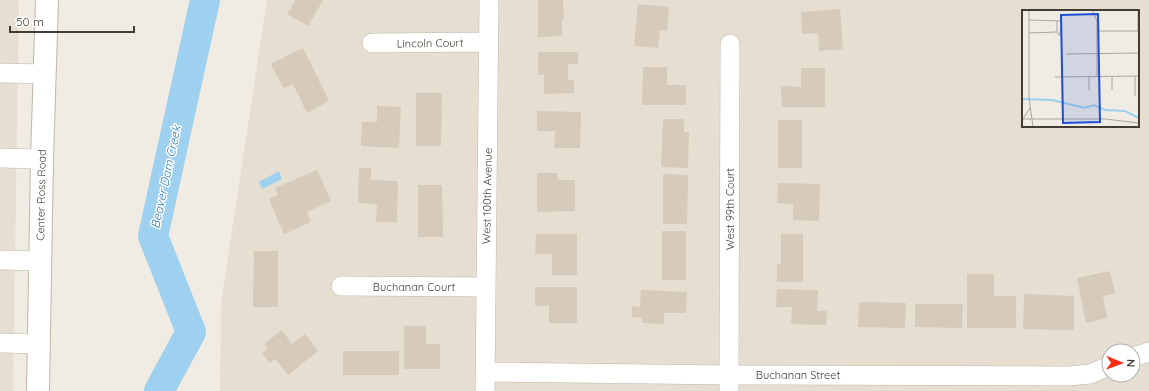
<svg xmlns="http://www.w3.org/2000/svg" width="1149" height="391" viewBox="0 0 1149 391" font-family="Quicksand,sans-serif">
<style>
.residential{fill:#e5ded1;fill-rule:evenodd}
.water{fill:#9ed1ef}
.lines{fill:none;stroke-linecap:round;stroke-linejoin:round}
.river{stroke:#9ed1ef;stroke-width:30}
.building{fill:#d6cabb}
.minor-casing{stroke:#bfb7a9;stroke-width:20}
.tertiary-casing{stroke:#bfb7a9;stroke-width:24}
.minor{stroke:#fff;stroke-width:19}
.tertiary{stroke:#fff;stroke-width:22}
.labels{text-anchor:middle;stroke-width:3;stroke-linejoin:round;paint-order:stroke}
.street-label{font-size:11px;fill:#433c33;stroke:#fff}
.water-label{font-size:12px;font-style:italic;fill:#2e7cad;stroke:#fff}
.inset-river{fill:none;stroke:#9ed1ef;stroke-width:2}
.inset-road{fill:none;stroke:#aba69d;stroke-width:1}
.view{fill:#1d4ed8;fill-opacity:0.15;stroke:#1d4ed8;stroke-width:2}
.inset-edge{fill:none;stroke:#433c33;stroke-width:2}
</style>
<rect width="100%" height="100%" fill="#f1ece3"/>
<path class="residential" d="M0,0H19L13,391H0Z
M267,0H1149V391H220L221,303ZM1023,11H1138V126H1023ZM1109,351H1133V375H1109Z"/>
<path class="water" d="M279,171L282,179L262,189L259,182Z"/>
<g class="lines">
<path class="river" d="M159,391L191,332L153,236L205,0"/>
</g>
<path class="building" d="M295,0H323L308,26L287,14Z
M538,0H563L564,20H562V36L538,37Z
M638,4L669,7L667,31L660,30L658,48L634,46Z
M840,9L843,49L819,51L818,33L802,34L801,12Z
M303,48L329,101L307,113L293,84L284,88L271,64Z
M538,52H578V64H568V80H574V93L544,94V75H538Z
M643,67H667V85H686V105H642Z
M801,68H825V107H782L781,86L801,87Z
M416,93H442L441,146H416Z
M377,106L401,107L399,148L361,146L362,122H377Z
M537,111L581,112L580,148H554L555,131H537Z
M663,119H684V132H689L688,168L661,167Z
M778,120H802V168H778Z
M359,168H371V180L398,181L397,222H376L377,204L358,203Z
M317,170L331,201L307,212L311,222L284,234L269,199L278,195L275,188Z
M537,173H557L558,180H575V211L537,212Z
M663,174L688,175L687,224H663Z
M778,183L820,184L819,221L793,220V204L777,203Z
M418,185H442L443,237H418Z
M662,231H686V280H662Z
M536,234H577V275H552V254H535Z
M781,234H803V282H777V264H781Z
M254,251H278V307H253Z
M1110,271L1115,294L1103,296L1107,318L1086,323L1077,278Z
M967,274H994V296H1016V328H967Z
M535,287H577V323H549V306H535Z
M777,289L818,290L817,311H827L826,325L791,324L792,307H776Z
M641,290L687,292L686,313H664V324L642,323V318L632,317V306L640,307Z
M1024,294L1074,296V330L1023,329Z
M859,302L906,303L905,328L858,327Z
M915,304H963L962,328L915,327Z
M404,326H426V344H440V369H404Z
M282,330L292,344L305,334L318,351L288,375L275,359L270,363L262,353L268,348L264,344Z
M343,351H399V375H343Z"/>
<g class="lines">
<g class="minor-casing">
<path id="minor" d="M372,43L489,42
M0,73L45,74
M0,158L42,159
M0,260L40,261
M341,286L486,287
M0,343L38,344
M1133,357L1149,352
M485,372L729,375L1069,376L1090,374L1109,366
M485,391L489,0
M729,391L730,44"/>
</g>
<g class="tertiary-casing">
<path id="tertiary" d="M38,391L42,159L47,0"/>
</g>
<use href="#minor" class="minor"/>
<use href="#tertiary" class="tertiary"/>
</g>
<g class="labels">
<g class="street-label">
<text transform="translate(430 43) rotate(-1)" y="4">Lincoln Court</text>
<text transform="translate(41 195) rotate(-89)" y="4">Center Ross Road</text>
<text transform="translate(487 196) rotate(-89)" y="4">West 100th Avenue</text>
<text transform="translate(730 209) rotate(-90)" y="4">West 99th Court</text>
<text x="414" y="291">Buchanan Court</text>
<text x="798" y="379">Buchanan Street</text>
</g>
<g class="water-label">
<text transform="translate(166 177) rotate(-78)" y="4">Beaver Dam Creek</text>
</g>
</g>
<g transform="translate(1022 10)">
<rect width="117" height="117" fill="#f1ece3"/>
<path class="inset-river" d="M0,89L30,90L63,98L72,95L83,100L103,101L117,108"/>
<path class="inset-road" d="M7,0V88L11,117M70,0L75,11V67M116,0V21M7,10L39,11L38,26M35,11V22L38,26M75,21H117M7,23L35,22M44,44L117,43M113,66V86M33,67L117,66M67,67V80M90,80V67M0,109H83L117,113M1,109L8,98"/>
<path class="view" d="M76,4L78,112L41,113L39,5Z"/>
<rect width="117" height="117" class="inset-edge"/>
</g>
<g transform="translate(1121 363) rotate(91)"><circle r="19" fill="#ffffff" stroke="#b4b1ad"/>
<path d="M0-3L7 15L0 10L-7 15Z" fill="#f82d13"/>
<text y="-6" font-size="11" font-weight="bold" text-anchor="middle" fill="#433c33">N</text>
</g>
<path d="M10 26v6h124v-6" fill="none" stroke="#433c33" stroke-width="2"/>
<text x="16" y="26" font-size="12" fill="#433c33" stroke="#ffffff" stroke-width="3" paint-order="stroke">50 m</text>
</svg>
